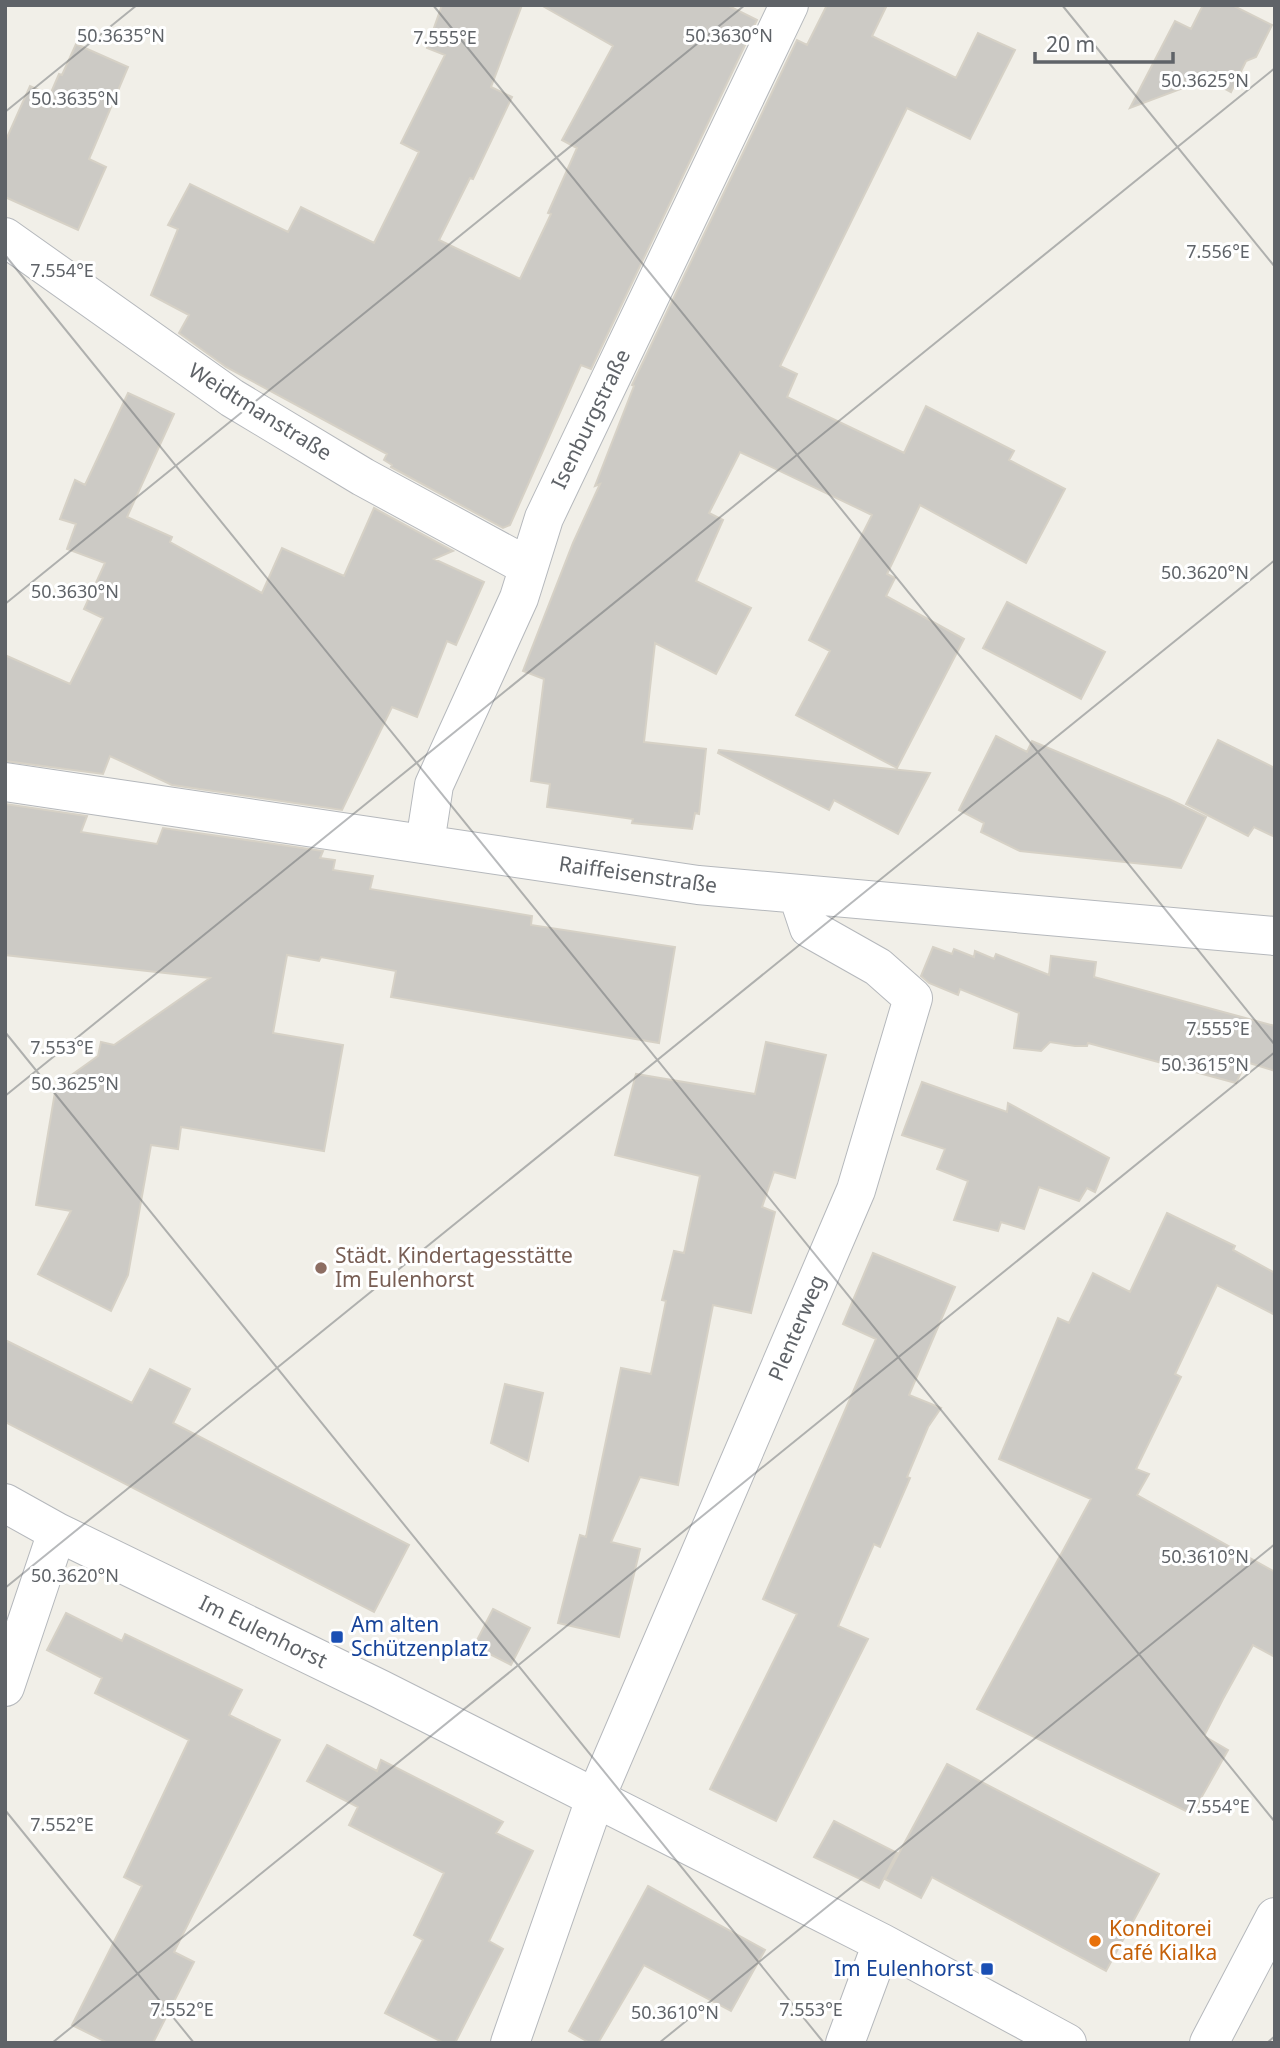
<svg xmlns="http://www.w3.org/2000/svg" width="1280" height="2048" viewBox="0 0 1280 2048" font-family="'Noto Sans',sans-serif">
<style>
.building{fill:#cccac5;stroke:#d6d1c6;stroke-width:2}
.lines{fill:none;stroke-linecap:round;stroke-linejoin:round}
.minor-casing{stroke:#b5b8bc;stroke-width:40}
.minor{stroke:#fff;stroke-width:38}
.ticks{fill:none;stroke:#5f6368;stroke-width:2;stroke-opacity:0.45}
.education-dot{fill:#8d6e63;stroke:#fff;stroke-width:2.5}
.transit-dot{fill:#1a4fb4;stroke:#fff;stroke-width:2.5}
.food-dot{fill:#e8710a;stroke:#fff;stroke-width:2.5}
.labels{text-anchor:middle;stroke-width:6;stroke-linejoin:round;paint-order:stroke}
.street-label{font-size:21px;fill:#5f6368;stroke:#fff}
.education-label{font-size:21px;fill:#785e54;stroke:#fff;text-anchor:start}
.transit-label{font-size:21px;fill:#164399;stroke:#fff;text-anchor:start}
.food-label{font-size:21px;fill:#c56008;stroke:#fff;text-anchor:start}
.ticks-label{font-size:18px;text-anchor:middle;fill:#5f6368;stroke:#fff;stroke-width:6;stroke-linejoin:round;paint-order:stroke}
</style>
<rect width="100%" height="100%" fill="#f1efe8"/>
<path class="building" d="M442,5H522L491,87L512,97L473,179L470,178L439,240L520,279L551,214L548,213L577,148L562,140L613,46L541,5H727L757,20L591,369L581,365L510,525L503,528L391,467L392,465L384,460L387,454L226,367L179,333L189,315L151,295L178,229L168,225L190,184L288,232L301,207L374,243L419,152L401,143L445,55L427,48Z
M827,5H887L872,36L956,78L978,33L1015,50L970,139L907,108L780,366L797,374L787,397L904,453L926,406L1014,451L1009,460L1065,489L1026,563L920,505L887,574L895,578L886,596L964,639L897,768L796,715L830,651L809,640L872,515L740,452L709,513L723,520L696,581L751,608L716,674L655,643L644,742L706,749L699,814L695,813L692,829L632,823L633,819L547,807L550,784L531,781L544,679L523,671L573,543L600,484L595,486L634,386L632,385L797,40L807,45Z
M1203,5H1232L1272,25L1256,57L1246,61L1231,92L1207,79L1130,108L1175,21L1191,29Z
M76,44L128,67L89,159L106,167L78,230L5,197V142L30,86L50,95L59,74L62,75Z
M128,393L174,414L127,517L172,537L170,542L262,593L282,548L344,576L374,508L453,551L434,559L484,582L456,645L447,641L417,717L392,707L342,810L172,785L110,756L103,774L5,761V655L70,684L103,618L84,609L105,563L67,549L76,524L60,519L75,480L85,485Z
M1007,602L1105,652L1081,699L983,648Z
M996,736L1027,752L1032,741L1169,799L1206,817L1181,868L1020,851L981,832L984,823L959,810Z
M1218,740L1275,768V837L1254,827L1248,836L1186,804Z
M719,750L852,765L930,773L898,834L834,800L829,810L718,753Z
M5,804L87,816L81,832L157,844L163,828L323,851L320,858L335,860L333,870L373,876L370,889L532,916L531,925L675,947L659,1043L391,997L396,971L321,957L319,961L287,955L273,1033L343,1045L324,1151L181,1127L178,1149L151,1145L128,1275L111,1311L38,1274L71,1211L36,1205L56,1086L98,1056L101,1042L114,1045L210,978L5,955Z
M933,947L952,954L954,949L974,957L975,951L994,959L996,954L1049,975L1051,956L1096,962L1094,977L1275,1026V1071L1246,1062L1236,1083L1088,1043L1087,1046H1075L1050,1042L1041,1051L1014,1048L1019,1013L960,989L958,995L929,983L921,976Z
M766,1042L826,1055L795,1178L774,1172L762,1207L775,1212L751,1313L713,1305L678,1485L640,1477L611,1542L640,1549L619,1637L558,1623L580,1535L586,1537L621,1368L651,1374L666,1301L662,1300L674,1251L684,1253L700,1176L615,1155L636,1074L755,1094Z
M922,1082L1007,1112L1008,1103L1109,1158L1095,1192L1087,1188L1079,1201L1039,1187L1024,1229L1001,1222L998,1231L954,1220L968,1181L937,1169L945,1149L902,1135Z
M1167,1213L1235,1246L1233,1250L1275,1273V1315L1217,1285L1175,1374L1181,1377L1136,1469L1149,1474L1137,1495L1275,1572V1657L1253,1645L1223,1699L1204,1736L1228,1750L1192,1814L977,1709L1091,1499L999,1459L1058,1318L1069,1323L1093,1273L1130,1292Z
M873,1253L955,1287L909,1395L941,1408L928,1427L907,1477L910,1478L880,1547L874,1544L838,1626L868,1639L776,1821L710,1789L797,1614L763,1599L876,1339L843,1324Z
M5,1340L132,1403L150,1369L190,1389L173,1423L409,1545L374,1612L5,1422Z
M505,1384L543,1393L528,1461L491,1443Z
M493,1609L530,1628L511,1665L474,1646Z
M66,1613L122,1641L125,1634L242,1690L229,1715L280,1740L174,1952L194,1962L153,2043H108L72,2025L142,1886L124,1877L189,1740L95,1693L102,1678L47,1650Z
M327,1745L377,1771L381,1760L503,1822L496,1833L533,1851L489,1941L503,1949L455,2043H444L385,2013L423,1940L414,1935L444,1873L349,1825L358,1807L307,1781Z
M947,1764L1159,1874L1106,1971L932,1877L921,1898L885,1879Z
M834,1821L897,1853L879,1888L814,1857Z
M648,1886L765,1950L731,2011L644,1965L598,2043H590L569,2031Z"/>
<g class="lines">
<g class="minor-casing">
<path id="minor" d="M5,237L232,398L363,477L527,566
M5,782L698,885L1275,936
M425,843L434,785L519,598L544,518L789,5
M5,1503L57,1532L380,1689L882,1943L1067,2043
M5,1687L57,1532
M510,2043L595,1799L856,1190L913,998L878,967L809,928L798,895
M845,2043L882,1943
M1209,2043L1275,1917"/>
</g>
<use href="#minor" class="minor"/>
</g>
<path class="ticks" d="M433,5L1275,1045M1062,5L1275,267M5,112L137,5M5,255L1275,1822M5,604L745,5M5,1032L824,2043M5,1096L1275,68M5,1588L1275,560M5,1810L194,2043M52,2043L1275,1052M659,2043L1275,1544M1267,2043L1275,2036"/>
<circle class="education-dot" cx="321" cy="1268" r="7"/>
<g class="transit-dot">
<rect x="330" y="1630" width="14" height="14" rx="3.5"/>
<rect x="980" y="1962" width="14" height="14" rx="3.5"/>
</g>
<circle class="food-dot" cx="1095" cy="1941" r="7"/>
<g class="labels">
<g class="street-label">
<text transform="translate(260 412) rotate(32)" y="7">Weidtmanstraße</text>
<text transform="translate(591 419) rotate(-64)" y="7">Isenburgstraße</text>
<text transform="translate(638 875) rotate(8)" y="7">Raiffeisenstraße</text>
<text transform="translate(797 1328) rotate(-67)" y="7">Plenterweg</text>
<text transform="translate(263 1632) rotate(26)" y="7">Im Eulenhorst</text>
</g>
<g class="education-label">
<text x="335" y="1263">Städt. Kindertagesstätte<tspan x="335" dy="24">Im Eulenhorst</tspan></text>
</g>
<g class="transit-label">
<text x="351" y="1632">Am alten<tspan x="351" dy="24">Schützenplatz</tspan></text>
<text x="973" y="1976" text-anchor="end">Im Eulenhorst</text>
</g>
<g class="food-label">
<text x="1109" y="1936">Konditorei<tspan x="1109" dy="24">Café Kialka</tspan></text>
</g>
</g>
<g class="ticks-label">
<text x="121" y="42">50.3635°N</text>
<text x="729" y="42">50.3630°N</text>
<text x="445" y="44">7.555°E</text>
<text x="1205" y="87">50.3625°N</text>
<text x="75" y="105">50.3635°N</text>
<text x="1218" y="258">7.556°E</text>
<text x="62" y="277">7.554°E</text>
<text x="1205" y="579">50.3620°N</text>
<text x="75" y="598">50.3630°N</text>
<text x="1218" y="1035">7.555°E</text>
<text x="62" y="1054">7.553°E</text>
<text x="1205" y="1071">50.3615°N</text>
<text x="75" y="1090">50.3625°N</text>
<text x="1205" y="1563">50.3610°N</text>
<text x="75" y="1582">50.3620°N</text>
<text x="1218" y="1813">7.554°E</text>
<text x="62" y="1831">7.552°E</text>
<text x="182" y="2016">7.552°E</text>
<text x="811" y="2016">7.553°E</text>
<text x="675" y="2019">50.3610°N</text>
</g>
<rect width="1280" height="2048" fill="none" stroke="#5f6368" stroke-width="14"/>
<path d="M1035 52v10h138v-10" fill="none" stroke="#5f6368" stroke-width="3.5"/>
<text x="1046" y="52" font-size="21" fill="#5f6368" stroke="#ffffff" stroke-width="5" paint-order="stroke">20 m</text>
</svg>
